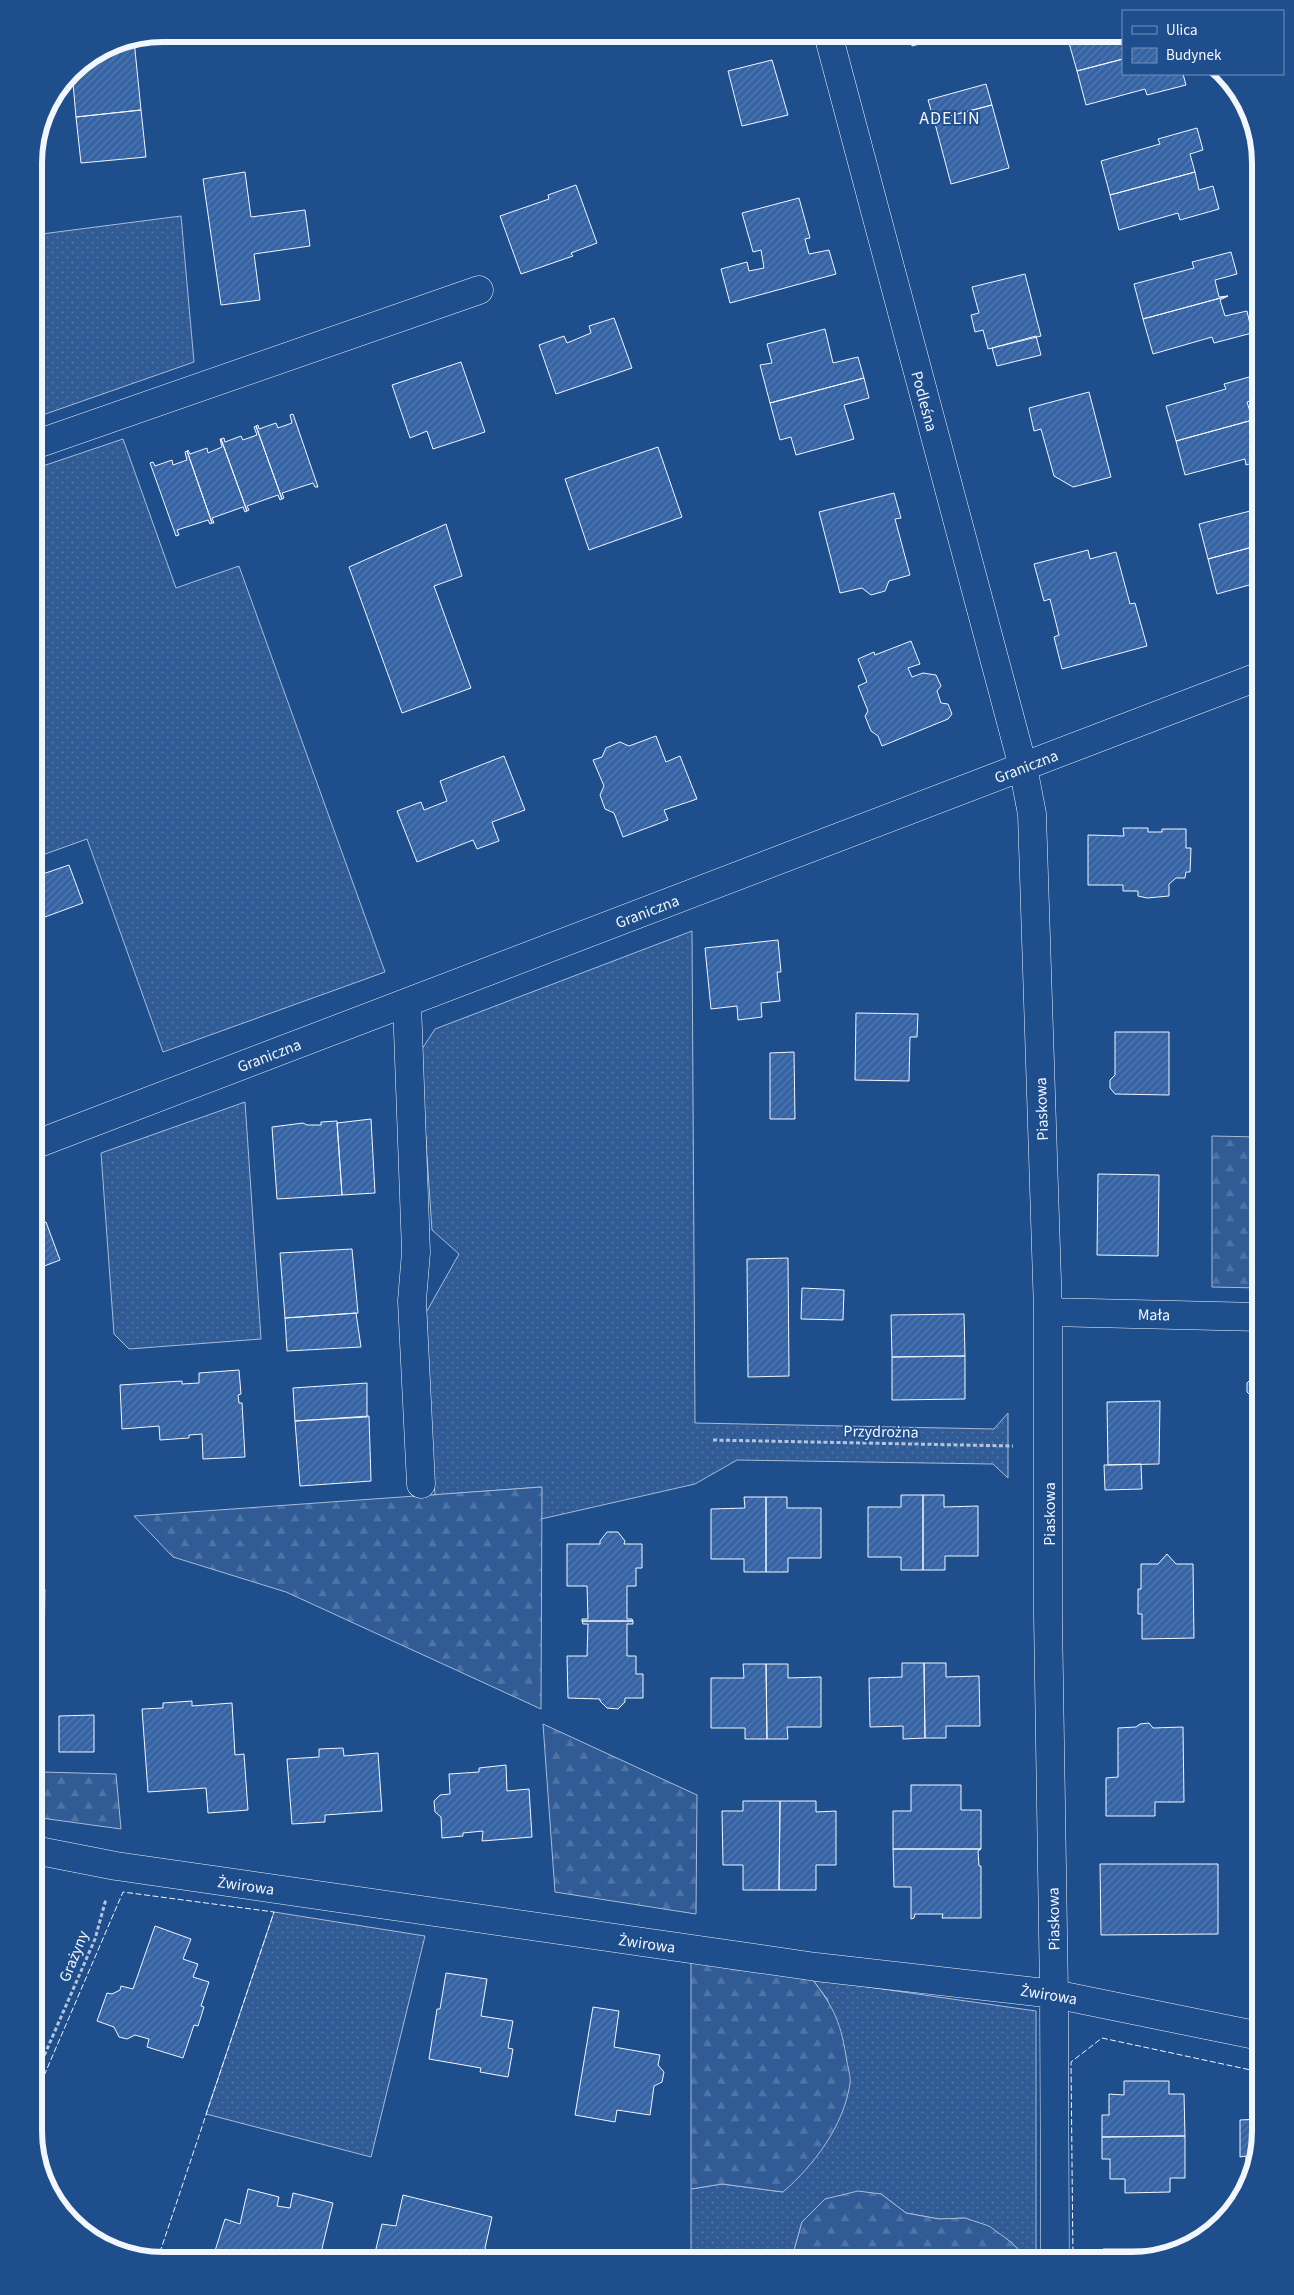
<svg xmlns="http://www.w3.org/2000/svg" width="1294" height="2295" viewBox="0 0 1294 2295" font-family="'Source Sans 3',sans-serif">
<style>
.grass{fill:url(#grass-dots);stroke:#a8bbd7}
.forest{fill:url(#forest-firs);stroke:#a8bbd7}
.building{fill:url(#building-hatch);stroke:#f2f6ff}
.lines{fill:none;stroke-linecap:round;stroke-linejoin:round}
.minor-casing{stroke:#f2f6ff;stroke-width:29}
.path{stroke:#b3c4dc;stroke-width:3;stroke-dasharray:4 2.5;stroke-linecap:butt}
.minor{stroke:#1f4e8c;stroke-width:28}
.fence{stroke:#f2f6ff;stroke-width:1;stroke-dasharray:6 2.5;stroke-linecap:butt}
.labels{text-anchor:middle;stroke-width:4;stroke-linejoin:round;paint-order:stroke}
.street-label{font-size:16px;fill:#f2f6ff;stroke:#1f4e8c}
.neighbourhood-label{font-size:18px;letter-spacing:1px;fill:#f2f6ff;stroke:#1f4e8c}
.rim{fill:none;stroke:#f2f6ff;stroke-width:6}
</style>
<defs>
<pattern id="grass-dots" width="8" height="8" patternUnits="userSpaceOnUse" patternTransform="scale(1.25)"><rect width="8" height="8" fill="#305b95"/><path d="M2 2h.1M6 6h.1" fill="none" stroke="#4e73a5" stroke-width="1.8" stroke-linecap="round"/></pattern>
<pattern id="forest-firs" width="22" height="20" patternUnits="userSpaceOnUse" patternTransform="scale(1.25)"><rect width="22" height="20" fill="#305b95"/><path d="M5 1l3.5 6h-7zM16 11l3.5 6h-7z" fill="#4e73a5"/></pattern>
<pattern id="building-hatch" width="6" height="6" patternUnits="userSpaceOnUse" patternTransform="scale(1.25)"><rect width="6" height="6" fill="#3563a3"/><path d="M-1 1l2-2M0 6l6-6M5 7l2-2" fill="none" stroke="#537ab1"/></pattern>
</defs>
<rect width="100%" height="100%" fill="#1f4e8c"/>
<path class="grass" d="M181,216L194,362L34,418V235Z
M123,439L176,588L239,566L385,972L163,1052L87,839L34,858V469Z
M692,931L695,1423L994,1429L1008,1413V1478L993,1464L737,1460L695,1484L541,1519V1487L435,1495L423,1318L459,1254L432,1230L420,1052L435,1029Z
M245,1102L261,1339L129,1349L114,1334L101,1153Z
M274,1912L425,1936L371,2157L206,2114Z
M812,1979L1036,2011V2261H1029L1011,2242L965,2218L939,2219L906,2213L881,2194L825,2199L802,2222L791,2261H691V2189L722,2184L783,2192L828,2000Z"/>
<path class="forest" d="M1212,1136L1260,1137V1288L1212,1287Z
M542,1487L541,1709L286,1592L173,1557L134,1516Z
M45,1589L42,1772L116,1774L121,1829L34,1817V1591Z
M543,1724L697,1795L696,1914L555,1892Z
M691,1962L812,1979C835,2009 841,2023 847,2062C848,2068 851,2077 850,2084C843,2127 814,2165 783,2192L722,2184L691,2189Z
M858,2191L881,2194L906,2213L939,2219L965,2218L989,2226L1011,2242L1029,2261H791L802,2222L825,2199Z"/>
<path class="building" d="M908,34H957L912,46Z
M1075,34H1123V59L1077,71L1067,36Z
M134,40L141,110L76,117L72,72L114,44Z
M1123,59V74H1183L1186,85L1147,95L1145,89L1086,105L1077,71Z
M772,60L788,115L742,126L728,71Z
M986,84L992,105L934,120L928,100Z
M992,105L1009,168L951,184L934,120Z
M141,110L146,157L81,163L76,117Z
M1197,128L1203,150L1190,154L1195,172L1110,195L1101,161L1160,144L1158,139Z
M245,172L251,217L305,210L310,246L254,254L260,300L221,305L203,179Z
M1195,172L1199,190L1213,186L1219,209L1180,220L1178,213L1119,230L1110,195Z
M576,185L597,243L571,253L573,256L521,274L500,216L549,199L548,195Z
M799,198L810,238L805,239L809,254L829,250L836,274L730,303L721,269L747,262L749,271L764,268L761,250L753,252L742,213Z
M1231,252L1237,274L1215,280L1219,297L1228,296L1143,319L1134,284L1194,268L1192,262Z
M1025,274L1041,336L988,349L983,330L975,332L971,315L979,313L972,287Z
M1228,296L1220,300L1225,316L1247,311L1252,333L1214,343L1212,337L1153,354L1143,319Z
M614,318L632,368L556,394L539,345L564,336L567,343L591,333L589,326Z
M825,329L833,363L858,357L864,378L770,403L760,365L772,363L767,344Z
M1036,336L1041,355L997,366L992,348Z
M461,362L485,432L433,449L427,431L410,438L392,385Z
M1260,374V398L1247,402L1252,418H1260L1176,441L1166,406L1226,389L1224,384Z
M864,378L869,398L844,405L854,439L796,455L791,437L780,440L770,403Z
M1089,392L1111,477L1073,487L1054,476L1041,429L1034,431L1029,408Z
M293,414L318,487H315L313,483L282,493L284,498L282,499L256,426L258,425L259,429L276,423L278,428L292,423L290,415Z
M1260,418L1253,421L1257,438L1260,437V461L1246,465L1245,459L1185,475L1176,441Z
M256,426L282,499L280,500L278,495L247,506L249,510L247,511L221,439L224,438L225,442L241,436L243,440L257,435L254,427Z
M220,439H221L247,511L245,512L243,507L212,518L214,523H212L187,451L188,450L190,454L207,448L208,453L222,447Z
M658,447L682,517L589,550L565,479Z
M187,451L212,523L210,524L208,520L177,530L179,535L176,536L150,463L153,462L155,466L172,460L173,465L187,460L185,452Z
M894,493L901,518L895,519L910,575L889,581L885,591L871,595L862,588L840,593L819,512Z
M1260,502V545L1208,559L1199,524L1258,509L1257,503Z
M446,524L462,576L434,586L471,688L402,713L349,567Z
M1260,545V582L1217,594L1208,559Z
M1088,550L1090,559L1116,552L1130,604L1135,603L1147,646L1062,669L1054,637L1059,635L1050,599L1044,601L1034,564Z
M911,641L920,664L908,668L912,677L923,673L936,675L941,686L937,691L941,703L948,704L952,714L948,719L882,746L878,736L871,731L865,716L868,711L858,686L867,682L858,659L874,652L875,655Z
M656,736L666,762L680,756L697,799L664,810L668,820L623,837L614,813L605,809L600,795L604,786L593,760L602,757L606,748L620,742L629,746Z
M504,756L525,810L492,822L499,841L477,849L473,840L417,862L397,811L421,802L424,810L447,801L440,781Z
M1123,828H1148V832H1162V829H1186V848H1191L1190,872H1186L1185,878H1176L1169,884V896L1147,898L1138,896V891H1123V885H1088V835L1124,836Z
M69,865L83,903L34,921V877Z
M778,940L781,972H777L780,1001L761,1003L762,1017L738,1020L737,1006L711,1009L705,948Z
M856,1013L918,1014L917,1037H910L909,1081L855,1080Z
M1115,1032H1169V1095L1115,1094L1110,1088V1080L1115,1075Z
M794,1052L795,1119H770V1053Z
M371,1119L375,1193L342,1195L337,1123Z
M337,1121L342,1195L277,1199L272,1127L303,1123L307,1125H321V1122Z
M1098,1174L1159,1175L1158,1256L1097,1255Z
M46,1222L60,1260L34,1270V1226Z
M352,1249L358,1313L285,1318L280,1253Z
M788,1258L789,1376L748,1377L747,1259Z
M802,1288L844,1290L843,1320L801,1319Z
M356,1313L361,1347L287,1351L285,1318Z
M964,1314L965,1356L892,1357L891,1315Z
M965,1356V1399L892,1400V1357Z
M239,1370L241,1394L238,1395L239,1403H242L245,1457L203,1459L202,1434L189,1435V1438L160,1440L159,1426L122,1429L120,1385L182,1381V1384L199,1383V1373Z
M1254,1376H1260V1425H1252L1253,1398L1247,1392V1383Z
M367,1383V1417L295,1421L293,1388Z
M1160,1401L1159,1464L1108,1465L1107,1402Z
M369,1416L371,1481L300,1486L295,1421Z
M1141,1464L1142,1489L1105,1490L1104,1465Z
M901,1495H923V1570H901V1557H868V1507H901Z
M923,1495H944V1507L978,1506V1556H945V1570H923Z
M744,1497H766V1572H744V1559H711V1509L745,1508Z
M766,1497H787V1508H821V1558H788V1572H766Z
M607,1532H618L625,1541L624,1544H642V1568H636V1586H627V1619H632L633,1621H582V1619H588L587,1586H567V1544H600V1541Z
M1167,1554L1176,1564H1193L1194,1638L1142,1639V1614H1138V1589H1141V1564H1158Z
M582,1621H633V1624H627V1656H636V1674H643V1698H625V1702L618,1709L607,1708L600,1701V1699L568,1698L567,1656H587L588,1624H583Z
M902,1663H924L925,1738L903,1739V1726L870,1727L869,1678L902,1677Z
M924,1663H946V1677L979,1676L980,1726H946V1738H925Z
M743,1664H766L767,1739H745V1728H711V1678H744Z
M766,1664H788V1678L821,1677V1727H787L788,1739H767Z
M192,1701V1706L232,1703L235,1755L244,1754L248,1810L208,1813L206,1788L148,1792L142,1709L163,1708V1703Z
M1251,1702H1260V1725H1252Z
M94,1715V1752H59V1716Z
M1149,1723L1153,1728L1183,1727L1184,1802H1155V1816H1106V1778L1118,1777V1728L1136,1727L1140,1724Z
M343,1748L344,1756L378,1753L382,1811L325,1815V1822L292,1824L287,1759L319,1757V1749Z
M506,1765L507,1791L529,1789L532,1837L482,1841L483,1831L463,1833V1836L442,1838L441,1817L435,1812L434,1801L440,1795L450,1794L449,1774L479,1772V1768Z
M911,1785H961V1810H981V1849H893V1811H911Z
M743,1801H780L779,1890H743V1865H723L722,1811H743Z
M780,1801H816V1812L836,1811V1865H816V1890H779Z
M893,1849H981L978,1851L979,1866H981V1918H942L943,1914H915L914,1918L911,1919V1887H894Z
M1100,1864H1218V1934L1101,1935Z
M155,1926L191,1939L183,1959L198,1964L193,1977L209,1982L201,2006L204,2007L198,2026L194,2025L183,2058L147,2047L149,2039L135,2035L127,2039L119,2037L114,2027L97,2021L107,1993L112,1994L120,1990L121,1986L133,1989Z
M34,1962L41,1965L34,1980Z
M446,1973L487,1979L481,2016L513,2021L508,2048L513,2049L508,2077L480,2072L481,2068L429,2059L437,2009H440Z
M593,2007L619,2011L614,2047L660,2055L658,2065L664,2072L662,2082L654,2086L650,2115L617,2110L615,2122L575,2115Z
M1124,2081H1169V2094H1184L1185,2136L1102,2137V2115H1109V2094L1124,2095Z
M1260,2119V2132L1246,2180V2156L1240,2157V2120Z
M1185,2136V2178H1170V2192L1125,2193V2179H1110V2159H1102V2137Z
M248,2189L279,2197L277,2206L290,2208L293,2193L333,2203L319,2261H243L214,2254L225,2219L240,2224Z
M403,2195L492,2217L485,2248L489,2254L488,2261H373L382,2224L396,2226Z
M1103,2249H1163V2254L1131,2261H1103Z"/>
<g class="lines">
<g class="minor-casing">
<path id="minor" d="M828,34L1023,767L1032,814L1048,1312V1616L1054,1994L1055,2261
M34,445L479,290
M407,1003L416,1252L412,1301L421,1484
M34,1145L1260,676
M1048,1312L1260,1317
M34,1850L116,1866L816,1967L1054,1994L1260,2036"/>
</g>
<path class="path" d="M713,1440L1013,1446
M34,2079L95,1939L106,1899"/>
<use href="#minor" class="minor"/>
<path class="fence" d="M34,2099L123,1892L274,1912L157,2261
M1073,2261L1071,2062L1102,2038L1260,2072"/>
</g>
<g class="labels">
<g class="street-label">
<text transform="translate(925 401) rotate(75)" y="6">Podleśna</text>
<text transform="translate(1026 766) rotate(-21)" y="6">Graniczna</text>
<text transform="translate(647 911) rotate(-21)" y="6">Graniczna</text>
<text transform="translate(269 1055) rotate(-21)" y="6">Graniczna</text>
<text transform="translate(1041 1109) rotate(-92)" y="6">Piaskowa</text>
<text transform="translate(1154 1314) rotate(1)" y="6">Mała</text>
<text transform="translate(881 1431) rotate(1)" y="6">Przydrożna</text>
<text transform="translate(1049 1514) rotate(-90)" y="6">Piaskowa</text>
<text transform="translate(246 1885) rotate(8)" y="6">Żwirowa</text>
<text transform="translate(1053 1919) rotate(-91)" y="6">Piaskowa</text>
<text transform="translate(647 1943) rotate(8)" y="6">Żwirowa</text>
<text transform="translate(73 1956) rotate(-68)" y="6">Grażyny</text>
<text transform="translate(1049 1994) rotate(9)" y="6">Żwirowa</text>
</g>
<g class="neighbourhood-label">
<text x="950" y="124">ADELIN</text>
</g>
</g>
<path d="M0 0H1294V2295H0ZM163 42H1131A121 121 0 0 1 1252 163V2131A121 121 0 0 1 1131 2252H163A121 121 0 0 1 42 2131V163A121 121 0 0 1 163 42Z" fill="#1f4e8c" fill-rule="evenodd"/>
<path class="rim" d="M163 42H1131A121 121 0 0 1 1252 163V2131A121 121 0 0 1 1131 2252H163A121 121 0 0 1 42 2131V163A121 121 0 0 1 163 42Z"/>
<rect x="1122" y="10" width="162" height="65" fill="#1f4e8c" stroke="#7391ba"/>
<rect x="1132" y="26" width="25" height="8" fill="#1f4e8c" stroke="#7391ba"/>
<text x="1166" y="35" font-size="15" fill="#f2f6ff">Ulica</text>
<rect x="1132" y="48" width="25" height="15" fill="url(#building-hatch)" stroke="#7391ba"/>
<text x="1166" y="60" font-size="15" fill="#f2f6ff">Budynek</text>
</svg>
